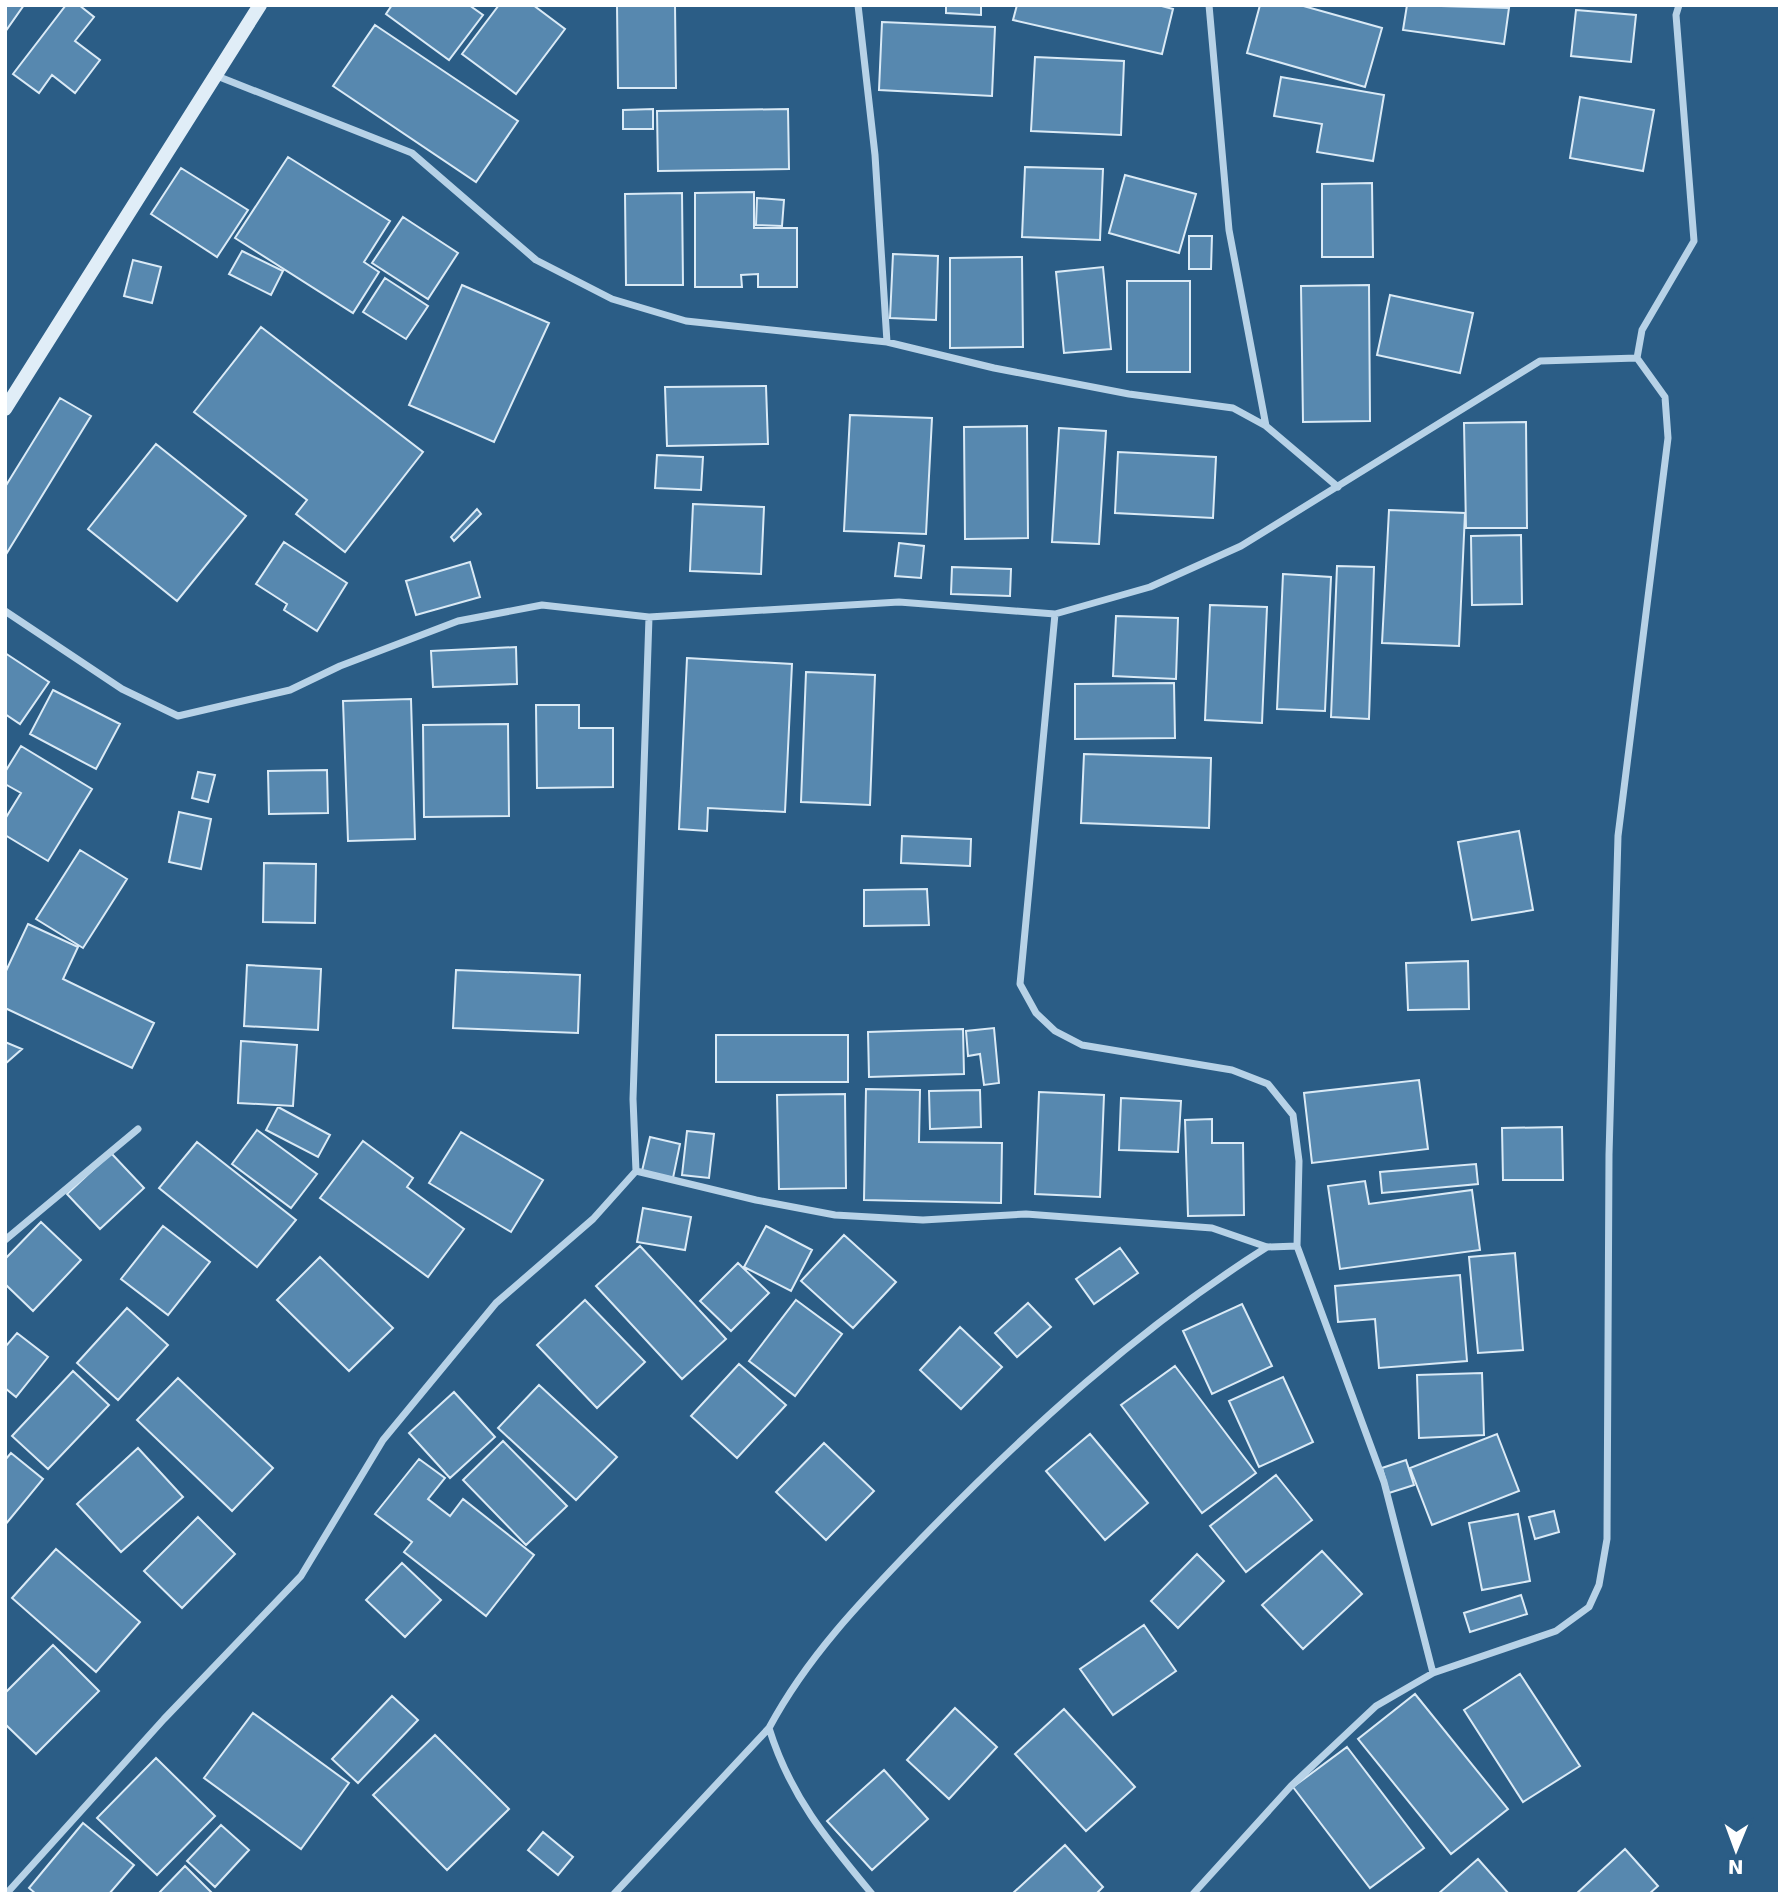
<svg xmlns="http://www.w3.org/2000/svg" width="1785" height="1899" viewBox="0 0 1785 1899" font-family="'DejaVu Sans',sans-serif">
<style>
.building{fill:#5788af;stroke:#daeaf6;stroke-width:2}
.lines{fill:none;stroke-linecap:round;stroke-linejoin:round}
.minor{stroke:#b7d2e7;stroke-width:7}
.secondary{stroke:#e0edf7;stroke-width:14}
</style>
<rect width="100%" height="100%" fill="#2b5d86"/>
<path class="building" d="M5,5H24L5,32Z
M66,5H79L94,17L75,41L100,60L75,93L52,75L39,93L13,74Z
M392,5H469L483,15L449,60L386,14Z
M499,5H533L565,29L516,94L462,54Z
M617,5H675L676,88H618Z
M946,5H981V15L946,13Z
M1017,5H1158L1173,9L1162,54L1013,20Z
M1260,5H1300L1382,28L1365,87L1247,53Z
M1407,5L1509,8L1504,44L1403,30Z
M1576,10L1636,15L1631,62L1571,56Z
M882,22L995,27L992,96L879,90Z
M375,25L518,121L476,182L333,86Z
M1035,57L1124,61L1121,135L1031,131Z
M1281,77L1384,95L1373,161L1317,152L1322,124L1274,116Z
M1580,97L1654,110L1643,171L1570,158Z
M653,109V129H623V110Z
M788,109L789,169L658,171L657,111Z
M288,157L390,221L364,262L379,272L353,313L235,238Z
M1025,167L1103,169L1100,240L1022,237Z
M181,168L248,210L217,257L151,214Z
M1125,175L1196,194L1179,253L1109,233Z
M1372,183L1373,257H1322V184Z
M754,192V228H797V287H758V274L741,275L742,287H695V193Z
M682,193L683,285H626L625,194Z
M757,198L784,200L782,226L756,225Z
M403,217L458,253L428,299L372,263Z
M1189,236H1212L1211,269H1189Z
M242,251L283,271L271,295L229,274Z
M893,254L938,256L936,320L890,318Z
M1022,257L1023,347L950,348V258Z
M133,260L161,267L152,303L124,296Z
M1103,267L1111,349L1064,353L1056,272Z
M385,278L428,306L406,339L363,312Z
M1127,281H1190V372H1127Z
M462,285L549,323L494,442L409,405Z
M1369,285L1370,421L1303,422L1301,286Z
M1390,295L1473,313L1460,373L1377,355Z
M261,327L423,452L345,552L296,514L307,500L194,412Z
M766,386L768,444L667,446L665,387Z
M60,398L91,416L5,556V487Z
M850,415L932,418L926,534L844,531Z
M1526,422L1527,528H1466L1464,423Z
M1027,426L1028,538L965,539L964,427Z
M1059,428L1106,431L1099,544L1052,542Z
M156,444L246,516L177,601L88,529Z
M1118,452L1216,457L1213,518L1115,513Z
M657,455L703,457L701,490L655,488Z
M693,504L764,507L761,574L690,571Z
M477,509L481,514L454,541L451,537Z
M1389,510L1465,513L1459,646L1382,643Z
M1521,535L1522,604L1472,605L1471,536Z
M284,542L347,583L317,631L284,610L287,604L256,584Z
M899,543L924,546L921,578L895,576Z
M470,562L480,597L416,615L406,581Z
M1337,566L1374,567L1369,719L1331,717Z
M952,567L1011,569L1010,596L951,594Z
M1283,574L1331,577L1325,711L1277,709Z
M1210,605L1267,607L1262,723L1205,720Z
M1116,616L1178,618L1176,679L1113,676Z
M516,647L517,684L433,687L431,651Z
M5,653L49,682L20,724L5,714Z
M687,658L792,664L785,812L708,808L707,831L679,829Z
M806,672L875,675L870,805L801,802Z
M1174,683L1175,738L1075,739V684Z
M53,690L120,724L96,769L30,734Z
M411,699L415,839L348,841L343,701Z
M536,705H579V728H613V787L537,788Z
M508,724L509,816L424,817L423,725Z
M21,746L92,789L48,861L5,835V819L21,793L5,784V772Z
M1084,754L1211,758L1209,828L1081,823Z
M327,770L328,813L269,814L268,771Z
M198,772L215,775L208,802L192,798Z
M179,812L211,819L201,869L169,862Z
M1519,831L1533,910L1472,920L1458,842Z
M902,836L971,839L970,866L901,863Z
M80,850L127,879L83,948L36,919Z
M264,863L316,864L315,923L263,922Z
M927,889L929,925L864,926V890Z
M28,924L78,947L63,979L154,1023L132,1068L5,1008V973Z
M1468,961L1469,1009L1408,1010L1406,963Z
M247,965L321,969L318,1030L244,1026Z
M456,970L580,975L578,1033L453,1028Z
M994,1028L999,1083L984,1085L980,1054L968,1056L966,1031Z
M963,1029L964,1074L869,1077L868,1032Z
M716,1035H848V1082H716Z
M241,1041L297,1045L293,1106L238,1103Z
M5,1042L22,1049L5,1064Z
M1419,1080L1428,1149L1312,1163L1304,1093Z
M866,1089L920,1090L919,1142L1002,1143L1001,1203L864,1200Z
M980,1090L981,1127L930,1129L929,1091Z
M1039,1092L1104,1095L1100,1197L1035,1194Z
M845,1094L846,1188L779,1189L777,1095Z
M1121,1098L1181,1101L1178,1152L1119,1150Z
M278,1107L330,1135L318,1157L266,1130Z
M1212,1119V1143H1243L1244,1215L1188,1216L1185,1120Z
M1562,1127L1563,1180H1503L1502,1128Z
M257,1130L317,1174L291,1208L232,1164Z
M687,1131L714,1134L709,1178L682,1175Z
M461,1132L543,1180L511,1232L429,1183Z
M650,1137L680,1144L673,1178L642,1171Z
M363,1141L413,1178L407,1187L464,1229L428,1277L320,1198Z
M197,1142L296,1220L257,1267L159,1188Z
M111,1153L144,1188L100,1229L67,1194Z
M1476,1164L1478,1184L1382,1193L1380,1172Z
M1365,1181L1369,1204L1472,1190L1480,1250L1340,1269L1328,1186Z
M643,1208L691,1217L685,1250L637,1242Z
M41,1222L81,1260L33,1311L5,1284V1259Z
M163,1226L210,1262L168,1315L121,1279Z
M766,1226L812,1250L791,1291L744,1267Z
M844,1235L896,1282L853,1328L801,1281Z
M640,1246L726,1339L682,1379L596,1286Z
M1120,1248L1138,1273L1094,1304L1076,1279Z
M1515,1253L1523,1350L1478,1353L1469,1257Z
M320,1257L393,1328L349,1371L277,1300Z
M738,1263L769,1293L731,1331L700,1301Z
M1460,1275L1467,1361L1379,1368L1375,1319L1338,1322L1335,1286Z
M585,1300L645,1362L597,1408L537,1345Z
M796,1300L842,1334L795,1396L749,1361Z
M1028,1303L1051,1327L1017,1357L995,1333Z
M1242,1304L1272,1366L1212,1394L1183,1331Z
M127,1308L168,1345L118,1400L77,1363Z
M960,1327L1002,1367L961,1409L920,1370Z
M17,1333L48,1357L16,1397L5,1388V1347Z
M739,1364L786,1405L737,1458L691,1416Z
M1175,1366L1256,1473L1202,1513L1121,1405Z
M73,1371L109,1405L48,1469L12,1436Z
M1482,1373L1484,1435L1419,1438L1417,1375Z
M1283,1377L1313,1442L1259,1467L1229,1401Z
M178,1378L273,1468L232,1511L137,1420Z
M539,1385L617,1457L576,1500L498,1428Z
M454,1392L495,1437L450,1478L409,1433Z
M1090,1434L1148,1503L1105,1540L1046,1471Z
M1497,1434L1519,1491L1432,1525L1410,1468Z
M503,1441L567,1506L526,1545L463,1480Z
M824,1443L874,1491L826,1540L776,1492Z
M138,1448L183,1497L121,1552L77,1504Z
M11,1453L43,1479L5,1525V1460Z
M419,1459L445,1478L428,1499L450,1516L463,1499L534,1555L486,1616L404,1552L412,1542L375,1514Z
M1406,1460L1414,1485L1389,1493L1382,1468Z
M1276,1475L1312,1520L1246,1572L1210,1526Z
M1554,1511L1559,1532L1535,1539L1529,1517Z
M1518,1514L1530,1581L1482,1590L1469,1523Z
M198,1517L235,1554L182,1608L144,1571Z
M56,1549L140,1622L96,1672L12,1598Z
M1322,1551L1362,1594L1303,1649L1262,1605Z
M1197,1554L1224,1581L1178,1628L1151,1601Z
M402,1563L441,1600L405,1637L366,1600Z
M1521,1595L1527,1614L1470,1632L1464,1613Z
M1144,1625L1176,1671L1113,1715L1080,1669Z
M53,1645L99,1691L36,1754L5,1724V1693Z
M1520,1674L1580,1766L1523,1802L1464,1710Z
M1415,1694L1508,1809L1451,1854L1358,1739Z
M392,1696L418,1720L358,1783L332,1759Z
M955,1708L997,1747L949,1799L907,1760Z
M1064,1709L1135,1787L1086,1831L1015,1754Z
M253,1713L349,1783L301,1849L204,1778Z
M435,1735L509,1809L447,1870L373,1795Z
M1347,1747L1424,1848L1370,1888L1293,1787Z
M156,1758L215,1816L157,1875L97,1818Z
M884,1770L928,1819L872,1870L827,1821Z
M83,1823L134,1865L109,1894H36L29,1888Z
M221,1825L249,1850L215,1887L187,1861Z
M543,1832L573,1857L558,1875L528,1850Z
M1065,1845L1103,1887L1096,1894H1012Z
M1625,1849L1658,1886L1649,1894H1576Z
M1478,1859L1509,1894H1438Z
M185,1866L213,1894H158Z"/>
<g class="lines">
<path class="minor" d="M858,5L875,155L887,342
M1209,5L1229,230L1266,426L1338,487
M217,76L412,153L536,260L612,299L686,321L887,342L994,368L1129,394L1233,408L1266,426
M1637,358L1642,330L1694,241L1676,15L1679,5
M5,611L122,689L178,716L290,690L340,666L458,621L542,605L649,617L899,602L1055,614L1150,587L1241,546L1540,361L1637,358L1665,397L1668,438L1618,836L1609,1155L1607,1539L1599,1585L1589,1607L1556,1631L1433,1673L1376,1706L1291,1786L1193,1894
M1055,614L1020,984L1036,1013L1055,1031L1082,1045L1232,1070L1268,1084L1293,1115L1299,1161L1297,1246L1384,1482L1433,1673
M636,1171L756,1200L835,1215L923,1220L1026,1214L1212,1228L1267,1247L1297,1246
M5,1240L138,1129
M7,1893L164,1719L301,1576L383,1440L496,1303L593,1219L636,1171L633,1099L649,617
M614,1894L769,1728
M872,1894C827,1840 790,1796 769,1728C808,1655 865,1597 922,1538C1027,1430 1139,1328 1267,1247"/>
<path class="secondary" d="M5,409L260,5"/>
</g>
<rect width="1785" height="1899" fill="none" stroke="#ffffff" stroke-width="14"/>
<g transform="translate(1736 1850) rotate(181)" stroke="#2b5d86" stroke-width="5" paint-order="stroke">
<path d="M0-5L12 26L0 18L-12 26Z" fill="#ffffff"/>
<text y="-10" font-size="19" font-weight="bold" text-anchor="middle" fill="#ffffff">N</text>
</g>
</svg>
